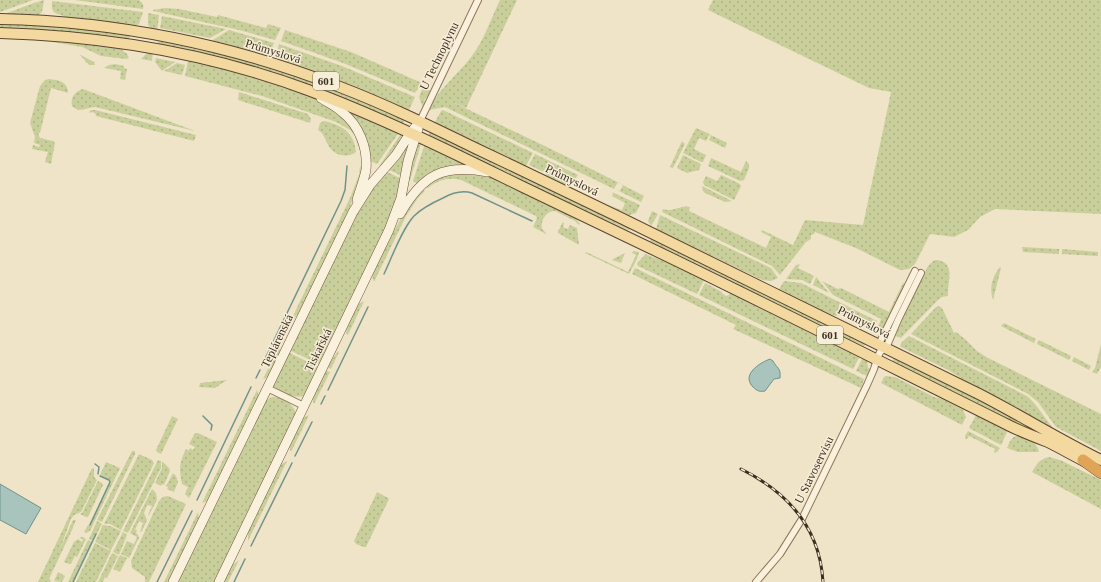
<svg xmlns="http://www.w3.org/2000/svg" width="1101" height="582" viewBox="0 0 1101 582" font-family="'Times New Roman',serif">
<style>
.grass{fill:url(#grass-dots)}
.water{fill:#a9c4bc;stroke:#6f938a}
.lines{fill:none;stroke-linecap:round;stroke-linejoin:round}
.stream{stroke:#6f938a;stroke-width:1.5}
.street-casing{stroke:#8d765c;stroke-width:8}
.secondary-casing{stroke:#6f573f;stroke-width:10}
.primary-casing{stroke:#5b4430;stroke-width:12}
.highway-casing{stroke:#5b4430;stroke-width:12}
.street{stroke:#faf1dc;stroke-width:6}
.secondary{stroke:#faf1dc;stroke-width:9}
.primary{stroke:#f3d9a0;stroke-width:10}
.highway{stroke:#e0a458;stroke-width:11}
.rail-casing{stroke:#3d2e20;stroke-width:3}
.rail{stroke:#f7eed8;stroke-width:1.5;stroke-dasharray:4.5;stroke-linecap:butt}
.labels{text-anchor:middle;stroke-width:3;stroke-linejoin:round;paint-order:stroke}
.shield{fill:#f7eed8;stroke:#756857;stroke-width:1}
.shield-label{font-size:11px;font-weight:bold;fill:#3d2e20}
.street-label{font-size:12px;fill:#3d2e20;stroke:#f7eed8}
</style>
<defs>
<pattern id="grass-dots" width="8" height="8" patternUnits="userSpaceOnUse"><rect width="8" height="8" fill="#c9cf9b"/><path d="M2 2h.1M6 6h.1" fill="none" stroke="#aeb285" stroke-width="1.8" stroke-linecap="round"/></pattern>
</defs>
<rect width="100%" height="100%" fill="#f0e4c8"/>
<path class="grass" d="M0,0H33L0,12Z
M44,0L42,12L37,16H7V13L34,3Z
M74,0H139C143,3 144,5 143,9Z
M500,0H517L466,108L444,98C511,130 578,161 644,196L641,202L615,189L620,191L623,185L618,182L614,189L445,107L429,110C439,87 462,72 476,50C486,35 492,16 500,0Z
M713,0H1101V214L995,209L980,217L968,230L954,237L930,234L915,264L909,269L900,270L856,248L815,232L814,234L811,235V239L806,242L780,275L772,266L662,212L663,209C673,213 681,204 690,207L689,211L766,248L771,237L761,232L762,230L793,245L805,220L863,225L891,92L869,88L708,10Z
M52,1L143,12L139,24L133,27L68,19C60,11 50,18 52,1Z
M165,8L179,9L217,17L218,15L266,28L268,24L281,28L275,40L239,30L153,11V10Z
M148,13L159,15L157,32L153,31L148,25Z
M162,16L226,29L210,38L160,28Z
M0,22L34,23L129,35L130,37L129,40L0,30Z
M229,30L274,43C272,48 271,53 265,55C257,58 220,44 211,41Z
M285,30L351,52L422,83L415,93L343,63L281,41Z
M158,41L204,51L231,55L284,70L406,118L402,125L360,106L157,47Z
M52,42L73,43L121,49L127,54L129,58L126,59L101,56L82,47Z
M279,44L342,66L415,97L408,112L280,61L277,54Z
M153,52L152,61L141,59L147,53Z
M80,55H81L94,62L95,65H89Z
M156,58L175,62L162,71L155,62Z
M188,61C217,61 247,74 274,84C289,89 306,93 320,100C334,108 362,130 359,148L355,136L350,130L336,122L262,96L185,76Z
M177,63L185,65L182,75L164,71Z
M109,65L115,64L124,66V68L127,69L125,80L120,79L121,71L104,68Z
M49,79C58,80 68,81 68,93L51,88L40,133H38L40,138L53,141L55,143L51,164L45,162L48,152L32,149L33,145L39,147L40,145L34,143L35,137L30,123L40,86L45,80Z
M423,87L431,91L428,98L426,97L424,101L426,102L423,107L419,97Z
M83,89L195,131L95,107C86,107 80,114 72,106C70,98 75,91 83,89Z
M239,92L308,114L311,119L310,123L238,100Z
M346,108L400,131L377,164L368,160Z
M91,110H95L196,135L194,141L96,116L95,113L91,112L90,113L89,112Z
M443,110L533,153L526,166L517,164L434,124L441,111Z
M324,121C342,125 354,132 356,152C348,158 336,156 330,148C325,141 325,134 318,130L320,123Z
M696,128L710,134L706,141L699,138L694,149L706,155L703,162H701L683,153Z
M402,132L406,134L382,167L380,165Z
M430,132L479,156L504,165L631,227V229L628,230L561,199L538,190L428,137Z
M711,135L727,143L725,148L709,140Z
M411,137L402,176L387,169Z
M418,141H422L410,180L407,178Z
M682,141L685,144L673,168L670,167Z
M425,143L472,165L418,184L413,181Z
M535,154L578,175C575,180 570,181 568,186L546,175V173L529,165Z
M683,155L701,164L699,170L687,173L677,168Z
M711,158L741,172L746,161L749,164V168L744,180L740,181L708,166Z
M360,166L363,170L346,218L306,302L294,319L292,318L350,198L359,175Z
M385,171L402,179L393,211L321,365L289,350L348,229L367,195Z
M448,174H483L497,180L576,219L580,224L579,225L575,221L555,211C546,211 540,221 542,229L546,233V234L533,227L537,218L536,216L461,180C449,177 438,180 428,188L423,186Z
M721,175L740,184L741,186L734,200L704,185L703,182L706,176L717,181Z
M702,186L732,201L725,202L705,193L703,191Z
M421,188L425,191L418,198L406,216L374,282L372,275C386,245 401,215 421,188Z
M612,192L640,205L636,213L629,215L608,205L622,210L625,203L612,196L613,194Z
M652,211L658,214L651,226L648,221Z
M660,215L771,268L778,278L771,281L762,280L656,229Z
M563,222L564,223L563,227L568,229L570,225L577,228L579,245L558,233V231Z
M652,237L867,341L864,346L760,298L734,282L650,241Z
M1022,247L1059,249V254L1023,252Z
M1062,249L1098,252V256L1062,254Z
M633,251L639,252L637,259L629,274L585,253L586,252L628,272L636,255L632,253Z
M625,253L621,263L612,260L613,259Z
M645,254L695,273L704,280L697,294L638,266L637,264C639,260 643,258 645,254Z
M936,260C957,262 947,282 948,296L942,297L938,300L901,338L895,336L928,266L933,261Z
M800,264L798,268L814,276L810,284L802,280L786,279L796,265Z
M1000,267L1001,268L993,300C989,288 992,277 1000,267Z
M635,268L864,379L861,388L733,329L736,325L632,274Z
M816,277L817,278L829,293L813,285Z
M784,281L801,283L877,321L872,331L844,317V316L838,313L837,316L825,313L778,291Z
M822,281L838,289L841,288L889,312L903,283L905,284L883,330L878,327L881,319L833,295Z
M705,283L722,292V293L726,296L729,295L730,293L738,294L861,354L853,369L699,295Z
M364,301L348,335L346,334C348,323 352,305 364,301Z
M939,306L942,308L954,333L956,332L965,339L977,351L988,358L1101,414V451L1056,427L1038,402L1028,394L911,334L936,307Z
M1004,323L1036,339L1034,343L1001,326Z
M909,336L1027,396C1039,406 1045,420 1056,431L1002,403L948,370L901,347L900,346L902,342Z
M1039,340L1071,356L1069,360L1037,344Z
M1101,344V367L1097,374L1092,372L1095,368Z
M278,348L282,350L269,376L263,379Z
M338,351L339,352L331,369L327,367Z
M288,352L320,368L304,396C296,399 279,393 273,385Z
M863,357L867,360L868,368L871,369L867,376L856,371Z
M1074,357L1091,366L1089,370L1072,361Z
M894,358L953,388L973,395L1101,463V466L1019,428L892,362Z
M325,370L330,372L314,404L312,398Z
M886,376L895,377L934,397L942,399L963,410L966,417L962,425L881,383L884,377Z
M227,380L215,388L199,387L200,383Z
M257,390L259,398L209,500L202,503Z
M272,397C282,397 295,404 296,415L215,582H176L265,401Z
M309,415L291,452L289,446L303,418Z
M976,415L1008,430L1001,445L969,428Z
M172,416L178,419L161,454L157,452L156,450Z
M968,431L1000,448L997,452L994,453L995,449L969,436L967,439H966L965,436Z
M195,433H198L217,442L189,498L185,494L188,487L182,484C179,470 179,463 186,449L188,451L190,448L193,450L195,447L189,444Z
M1020,435C1029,439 1037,442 1039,452H1018L1007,448C1010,441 1012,436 1020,435Z
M132,451H135V454L102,522L97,520Z
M139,454L152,460L154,463L121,530L110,524H104Z
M1049,457L1060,460L1101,480V509L1032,472C1037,463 1040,459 1049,457Z
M158,460L161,461V468L128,533L123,531Z
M162,461L169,468L170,471L164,485L162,484L161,486L155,483L162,468Z
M287,461L248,541V531L280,465Z
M106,462L120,468L90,531L86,533L84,532L88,525H89L110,482L109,480L100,475Z
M92,468L94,469V477L97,480L81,512L74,515L71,519L60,549L73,520H76L73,527V528L49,579L51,580L50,582H38Z
M173,473L176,476L178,482L174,492L167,489L168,487L166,486Z
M98,481L102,483L103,485L88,517H86L80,514L82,513Z
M152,489L156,493L157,500L149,515H148L152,506L147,505L144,513L147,520L142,531L140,532L143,523L139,521L135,530H137L136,533L138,535L139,538L129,558L121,554L127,541L134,544L137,537L130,533Z
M377,492L388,498L389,499L366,547H364L356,544L354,541Z
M168,496L186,504L149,582H145V577L132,568L131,561L159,501L163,497Z
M198,512L199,520L170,582H164Z
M97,521L102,524L93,541L89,539Z
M103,525L110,526L121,531L111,550L95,542Z
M123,532L127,535L119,555L113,552Z
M82,537L86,539L65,582L77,557L75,556L71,564H69L64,562L74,542L78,539L82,542L83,539L79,538Z
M88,540L93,542L74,582H68Z
M95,543L111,551L96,582H76Z
M112,553L118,556L107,578L105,577L103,582H98Z
M120,555L127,558L120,572L113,569Z
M239,560L228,582H223L231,566Z
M58,572L65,576L62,582L54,581Z"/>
<path class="water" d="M770,359L773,361C777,369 781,367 780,378L774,379L765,391C760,392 757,391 753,387C741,375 759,363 770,359Z
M0,484L41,508L26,534L0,520Z"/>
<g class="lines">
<path class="stream" d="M384,274C392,257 402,229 414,216C422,208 432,203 443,198C452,193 462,190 472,193L532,221
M262,365L341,201L345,190L347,166
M256,378L260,370
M328,390L368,307
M321,404L325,396
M203,416L212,425L211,430
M295,456L312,422
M95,464L99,467L98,474
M197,500L251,387
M90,525L110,482L109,480L100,476
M251,546L292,463
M73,582L96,534
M157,582L192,511
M234,582L245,559"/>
<g class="street-casing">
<path id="street" d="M420,121L478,0
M880,347L879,344L915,271
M267,388L304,406
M756,582L780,554L802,519L867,385L874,369L877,359L880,352L886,348L898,320L921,273"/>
</g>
<g class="secondary-casing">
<path id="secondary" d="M321,98C328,103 336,106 342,112C359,125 368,148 366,170C364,180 360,190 357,200
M400,214C423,174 443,164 488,172
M173,582L353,212L370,185L396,155L409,135L420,121
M219,582L389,230L401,198L408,161L418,129"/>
</g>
<g class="primary-casing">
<path id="primary" d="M0,19C116,21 233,45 340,87C387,105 432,127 477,149C526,172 575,196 623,219C742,277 861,335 979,394C1020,415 1060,440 1101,460
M0,33C104,36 211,54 308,90C368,112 425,139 482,167C537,194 592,220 648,247C769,305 889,366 1010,426C1022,432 1035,437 1048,442C1062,449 1076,457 1090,464"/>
</g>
<g class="highway-casing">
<path id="highway" d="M1083,460L1101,473"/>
</g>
<use href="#street" class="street"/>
<use href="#secondary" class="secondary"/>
<use href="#primary" class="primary"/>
<use href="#highway" class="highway"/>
<g class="rail-casing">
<path id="rail" d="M741,469C787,492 820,527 823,582"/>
</g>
<use href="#rail" class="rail"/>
</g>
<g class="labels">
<g class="shield">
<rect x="313" y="72" width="26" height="18" rx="3"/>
<rect x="817" y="326" width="26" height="18" rx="3"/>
</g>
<g class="shield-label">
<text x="326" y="85">601</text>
<text x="830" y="339">601</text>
</g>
<g class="street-label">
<text transform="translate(273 51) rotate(17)" y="4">Průmyslová</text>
<text transform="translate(439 56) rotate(-64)" y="4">U Technoplynu</text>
<text transform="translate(572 180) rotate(26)" y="4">Průmyslová</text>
<text transform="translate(864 322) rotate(27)" y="4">Průmyslová</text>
<text transform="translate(277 341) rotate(-64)" y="4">Teplárenská</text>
<text transform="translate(318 350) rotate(-64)" y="4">Tiskařská</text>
<text transform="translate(814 470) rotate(-64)" y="4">U Stavoservisu</text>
</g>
</g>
</svg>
